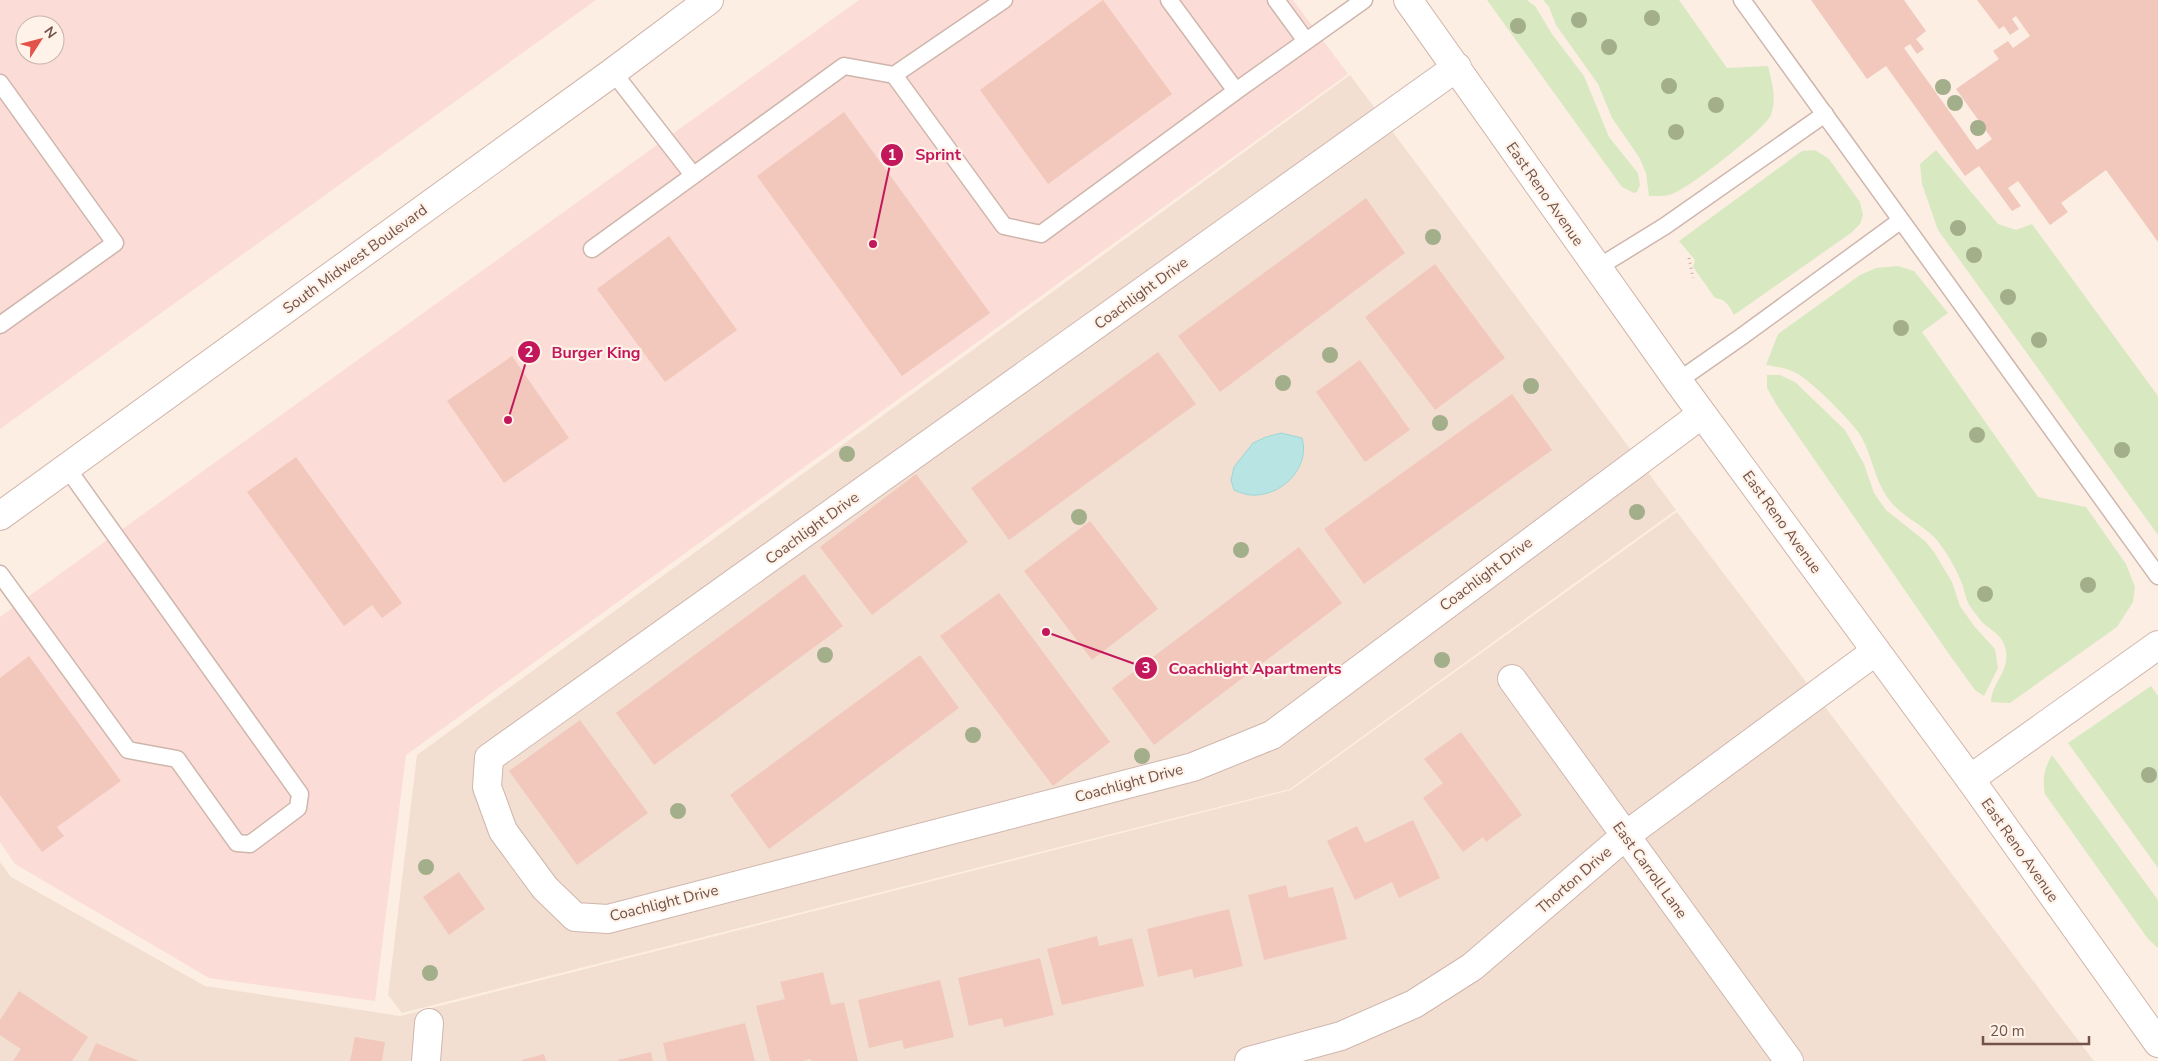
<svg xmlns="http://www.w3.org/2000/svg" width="2158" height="1061" viewBox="0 0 2158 1061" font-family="'Nunito Sans',sans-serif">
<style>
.residential{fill:#f3dfd1}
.commercial{fill:#fcdcd6;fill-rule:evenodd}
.green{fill:#d8e9c2}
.water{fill:#b8e5e4;stroke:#9ed6d6}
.building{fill:#f1c8bb}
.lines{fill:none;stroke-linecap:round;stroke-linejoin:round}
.service-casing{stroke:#cfb6ad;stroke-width:19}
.minor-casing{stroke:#cfb6ad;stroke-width:30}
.secondary-casing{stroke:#d2b5aa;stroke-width:30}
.path{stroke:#d5ab9e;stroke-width:3;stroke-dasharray:1 4;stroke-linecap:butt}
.service{stroke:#fff;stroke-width:16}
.minor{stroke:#fff;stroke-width:28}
.secondary{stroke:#fff;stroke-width:28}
.tree{fill:#a3ae8a}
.labels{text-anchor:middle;stroke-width:4.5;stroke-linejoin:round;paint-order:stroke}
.street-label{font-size:15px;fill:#735249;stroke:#fff3e9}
.leader{fill:none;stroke:#c2185b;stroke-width:2}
.callout-dot{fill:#c2185b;stroke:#fff3e9;stroke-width:2}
.mark-label{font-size:15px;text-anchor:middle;font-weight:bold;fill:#fff}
.callout-label{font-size:16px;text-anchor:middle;font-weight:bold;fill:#c2185b;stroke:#fff3e9;stroke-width:4.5;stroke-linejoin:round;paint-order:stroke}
</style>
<rect width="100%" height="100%" fill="#fceee3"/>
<path class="residential" d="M1350,75L1676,510L1290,789L402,1013L388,995L417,755Z
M1677,512L2094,1061H0V862L11,877L205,986L400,1016L1291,790Z"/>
<path class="commercial" d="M0,0H596L0,429ZM25,25H55V55H25Z
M859,0H1293L1348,74L406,755L375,1001L209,978L15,864L0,842V617Z"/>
<path class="green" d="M1487,0H1527L1535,6L1552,34L1584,76L1609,137L1638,173L1640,185L1637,192L1634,193L1622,187Z
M1543,0H1679L1727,68L1768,66C1772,83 1777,98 1771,115C1764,130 1688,189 1672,194C1664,197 1657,196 1649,196L1646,173L1639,157L1612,118L1598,84L1556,25L1549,7Z
M1815,150L1829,159L1860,202L1863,215L1860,224L1851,233L1734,315C1729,306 1726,299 1715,298L1693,267L1695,260L1679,241L1802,151Z
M1936,150L1998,224L2016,230L2032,224L2158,396V535L1938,230L1922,184L1920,164Z
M1898,266L1914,271L1948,313L1922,332L2038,497L2086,507L2126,564L2135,587L2133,602L2117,627L2010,703L1991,702C1992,679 2015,669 2003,642C1998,632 1988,629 1981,621C1977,615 1971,609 1968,603C1965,596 1964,588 1961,581C1955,567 1946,551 1936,539C1922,524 1900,516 1887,497C1875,480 1872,457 1862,438C1855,424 1812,382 1798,374C1788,368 1777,367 1766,365L1778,334L1860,275L1876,268Z
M1767,375H1780L1795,382L1845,430L1864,464L1874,493L1886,510L1925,541L1934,552L1952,582L1960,606L1974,626L1995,649L1998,668L1984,696L1975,690L1951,657L1776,404L1767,388Z
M2151,686L2158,696V868L2068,743Z
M2052,755L2158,900V948L2148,939L2045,794C2042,778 2044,769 2052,755Z"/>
<path class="water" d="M1281,433L1302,438C1310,465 1286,493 1257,495C1249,496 1241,493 1234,490L1231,480L1234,467L1253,443L1266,437Z"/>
<path class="building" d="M1103,0L1172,94L1048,184L980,90Z
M1811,0H1904L1926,31L1916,39L1924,49L1917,54L1910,44L1904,48L1977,150L1992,139L1956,89L1999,59L1993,51L2008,41L2013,48L2030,36L2016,16L2012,19L2019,29L2010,35L2004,26L1999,29L1977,0H2158V242L2106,170L2061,203L2068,212L2050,225L2018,181L2008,188L2021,206L2012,211L1979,166L1965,176L1886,66L1867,79Z
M844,112L990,313L902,376L757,176Z
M1366,198L1405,253L1220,392L1178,336Z
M669,236L737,330L665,382L597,289Z
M1435,264L1505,358L1435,410L1365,317Z
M1158,352L1196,404L1009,540L971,488Z
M512,356L569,438L504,483L447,401Z
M1360,360L1410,430L1365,462L1316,392Z
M1512,394L1552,450L1364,584L1324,529Z
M296,457L402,603L382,618L372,605L344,626L247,492Z
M916,474L968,542L872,615L820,547Z
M1090,521L1158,609L1092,660L1024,571Z
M1299,547L1342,603L1154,745L1112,688Z
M804,574L843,626L654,765L616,713Z
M999,593L1110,742L1053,786L940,636Z
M920,655L959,708L769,849L730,795Z
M29,656L121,781L57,827L64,836L42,852L0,795V678Z
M580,720L648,813L577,865L509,771Z
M1461,732L1522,815L1486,842L1483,837L1463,852L1423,798L1443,783L1424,759Z
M1413,820L1440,878L1399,898L1392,882L1355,900L1327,841L1357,826L1365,843Z
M459,872L485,909L449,935L423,897Z
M1286,885L1289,898L1333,887L1347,939L1264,960L1248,895Z
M1229,909L1243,966L1194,978L1192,969L1158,977L1147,929Z
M1097,936L1099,946L1132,938L1144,986L1062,1005L1047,949Z
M1040,958L1054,1015L1004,1027L1002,1018L969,1026L958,978Z
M823,972L831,1005L844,1002L858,1061H811V1059L803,1061H770L756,1006L785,999L780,982Z
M940,980L954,1037L904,1049L902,1040L869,1048L858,1000Z
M19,991L88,1037L72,1061H13L21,1049L0,1035V1020Z
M745,1023L755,1061H667L663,1043Z
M355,1037L385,1042L382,1061H350Z
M96,1043L139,1061H88Z
M651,1052L653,1061H618V1060Z
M544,1054L546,1061H522V1060Z"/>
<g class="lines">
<g class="service-casing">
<path id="service" d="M1169,0L1236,91L1364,0
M1276,0L1306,41
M1742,0L2158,576
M613,72L693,175
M894,75L1004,226L1041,234L1236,91
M0,83L115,243L0,325
M592,249L844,66L894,75L1004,0
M1597,268L1665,226L1825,114
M1678,381L1741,337L1900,221
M0,574L128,750L177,759L237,843L250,844L298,808L300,794L67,468"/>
</g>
<g class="minor-casing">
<path id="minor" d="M1457,67L489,758L487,787L503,831L545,888L575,917L608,919L1193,767L1272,735L1702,414
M1512,679L1789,1061
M1970,779L2158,645
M426,1061L429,1023
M1249,1061L1341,1036L1414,1004L1472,967L1625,836L1876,651"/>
</g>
<g class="secondary-casing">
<path id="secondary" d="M1408,0L1678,381L1970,779L2158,1043
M0,516L613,72L709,0"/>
</g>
<path class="path" d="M1689,258L1693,278"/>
<use href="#service" class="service"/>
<use href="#minor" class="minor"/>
<use href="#secondary" class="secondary"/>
</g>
<g class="tree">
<circle cx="1652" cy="18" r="8"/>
<circle cx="1579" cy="20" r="8"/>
<circle cx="1518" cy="26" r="8"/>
<circle cx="1609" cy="47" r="8"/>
<circle cx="1669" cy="86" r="8"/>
<circle cx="1943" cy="87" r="8"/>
<circle cx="1955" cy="103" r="8"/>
<circle cx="1716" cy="105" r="8"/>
<circle cx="1978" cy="128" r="8"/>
<circle cx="1676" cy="132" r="8"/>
<circle cx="1958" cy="228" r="8"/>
<circle cx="1433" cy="237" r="8"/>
<circle cx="1974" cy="255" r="8"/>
<circle cx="2008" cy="297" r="8"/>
<circle cx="1901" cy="328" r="8"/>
<circle cx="2039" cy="340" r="8"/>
<circle cx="1330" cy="355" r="8"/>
<circle cx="1283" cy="383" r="8"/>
<circle cx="1531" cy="386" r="8"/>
<circle cx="1440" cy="423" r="8"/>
<circle cx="1977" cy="435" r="8"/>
<circle cx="2122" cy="450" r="8"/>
<circle cx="847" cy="454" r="8"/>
<circle cx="1637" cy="512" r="8"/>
<circle cx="1079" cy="517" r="8"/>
<circle cx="1241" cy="550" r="8"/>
<circle cx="2088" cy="585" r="8"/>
<circle cx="1985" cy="594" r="8"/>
<circle cx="825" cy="655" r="8"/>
<circle cx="1442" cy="660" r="8"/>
<circle cx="973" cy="735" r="8"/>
<circle cx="1142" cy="756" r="8"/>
<circle cx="2149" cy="775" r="8"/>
<circle cx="678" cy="811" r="8"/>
<circle cx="426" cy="867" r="8"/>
<circle cx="430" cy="973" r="8"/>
</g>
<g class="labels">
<g class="street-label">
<text transform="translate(1545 194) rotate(55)" y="5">East Reno Avenue</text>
<text transform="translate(355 259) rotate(-36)" y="5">South Midwest Boulevard</text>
<text transform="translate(1141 293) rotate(-36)" y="5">Coachlight Drive</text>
<text transform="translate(1782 522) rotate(54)" y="5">East Reno Avenue</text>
<text transform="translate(812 528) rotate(-36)" y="5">Coachlight Drive</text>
<text transform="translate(1486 574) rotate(-37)" y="5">Coachlight Drive</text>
<text transform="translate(1129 783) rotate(-15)" y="5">Coachlight Drive</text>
<text transform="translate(2020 850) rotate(55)" y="5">East Reno Avenue</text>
<text transform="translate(1650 870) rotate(54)" y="5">East Carroll Lane</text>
<text transform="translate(1574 880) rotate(-41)" y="5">Thorton Drive</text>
<text transform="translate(664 903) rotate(-14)" y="5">Coachlight Drive</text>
</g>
</g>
<path class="leader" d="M873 244L892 155M508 420L529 352M1046 632L1146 668"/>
<g class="callout-dot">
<circle cx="873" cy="244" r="5"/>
<circle cx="508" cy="420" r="5"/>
<circle cx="1046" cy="632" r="5"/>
<circle cx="892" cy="155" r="12"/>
<circle cx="529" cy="352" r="12"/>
<circle cx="1146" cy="668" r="12"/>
</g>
<g class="mark-label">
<text x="892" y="160">1</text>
<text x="529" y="357">2</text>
<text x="1146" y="673">3</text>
</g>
<g class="callout-label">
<text x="938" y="160">Sprint</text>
<text x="596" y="358">Burger King</text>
<text x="1255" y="674">Coachlight Apartments</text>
</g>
<g transform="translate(40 40) rotate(54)"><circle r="24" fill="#fff3e9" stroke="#c7b3a9"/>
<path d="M0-4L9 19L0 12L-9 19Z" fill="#e45349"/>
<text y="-8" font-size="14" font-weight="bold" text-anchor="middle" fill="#735249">N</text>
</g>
<path d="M1983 1036v8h106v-8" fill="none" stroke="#735249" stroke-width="2.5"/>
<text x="1990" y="1036" font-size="15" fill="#735249" stroke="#fff3e9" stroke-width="4" paint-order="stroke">20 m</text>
</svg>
